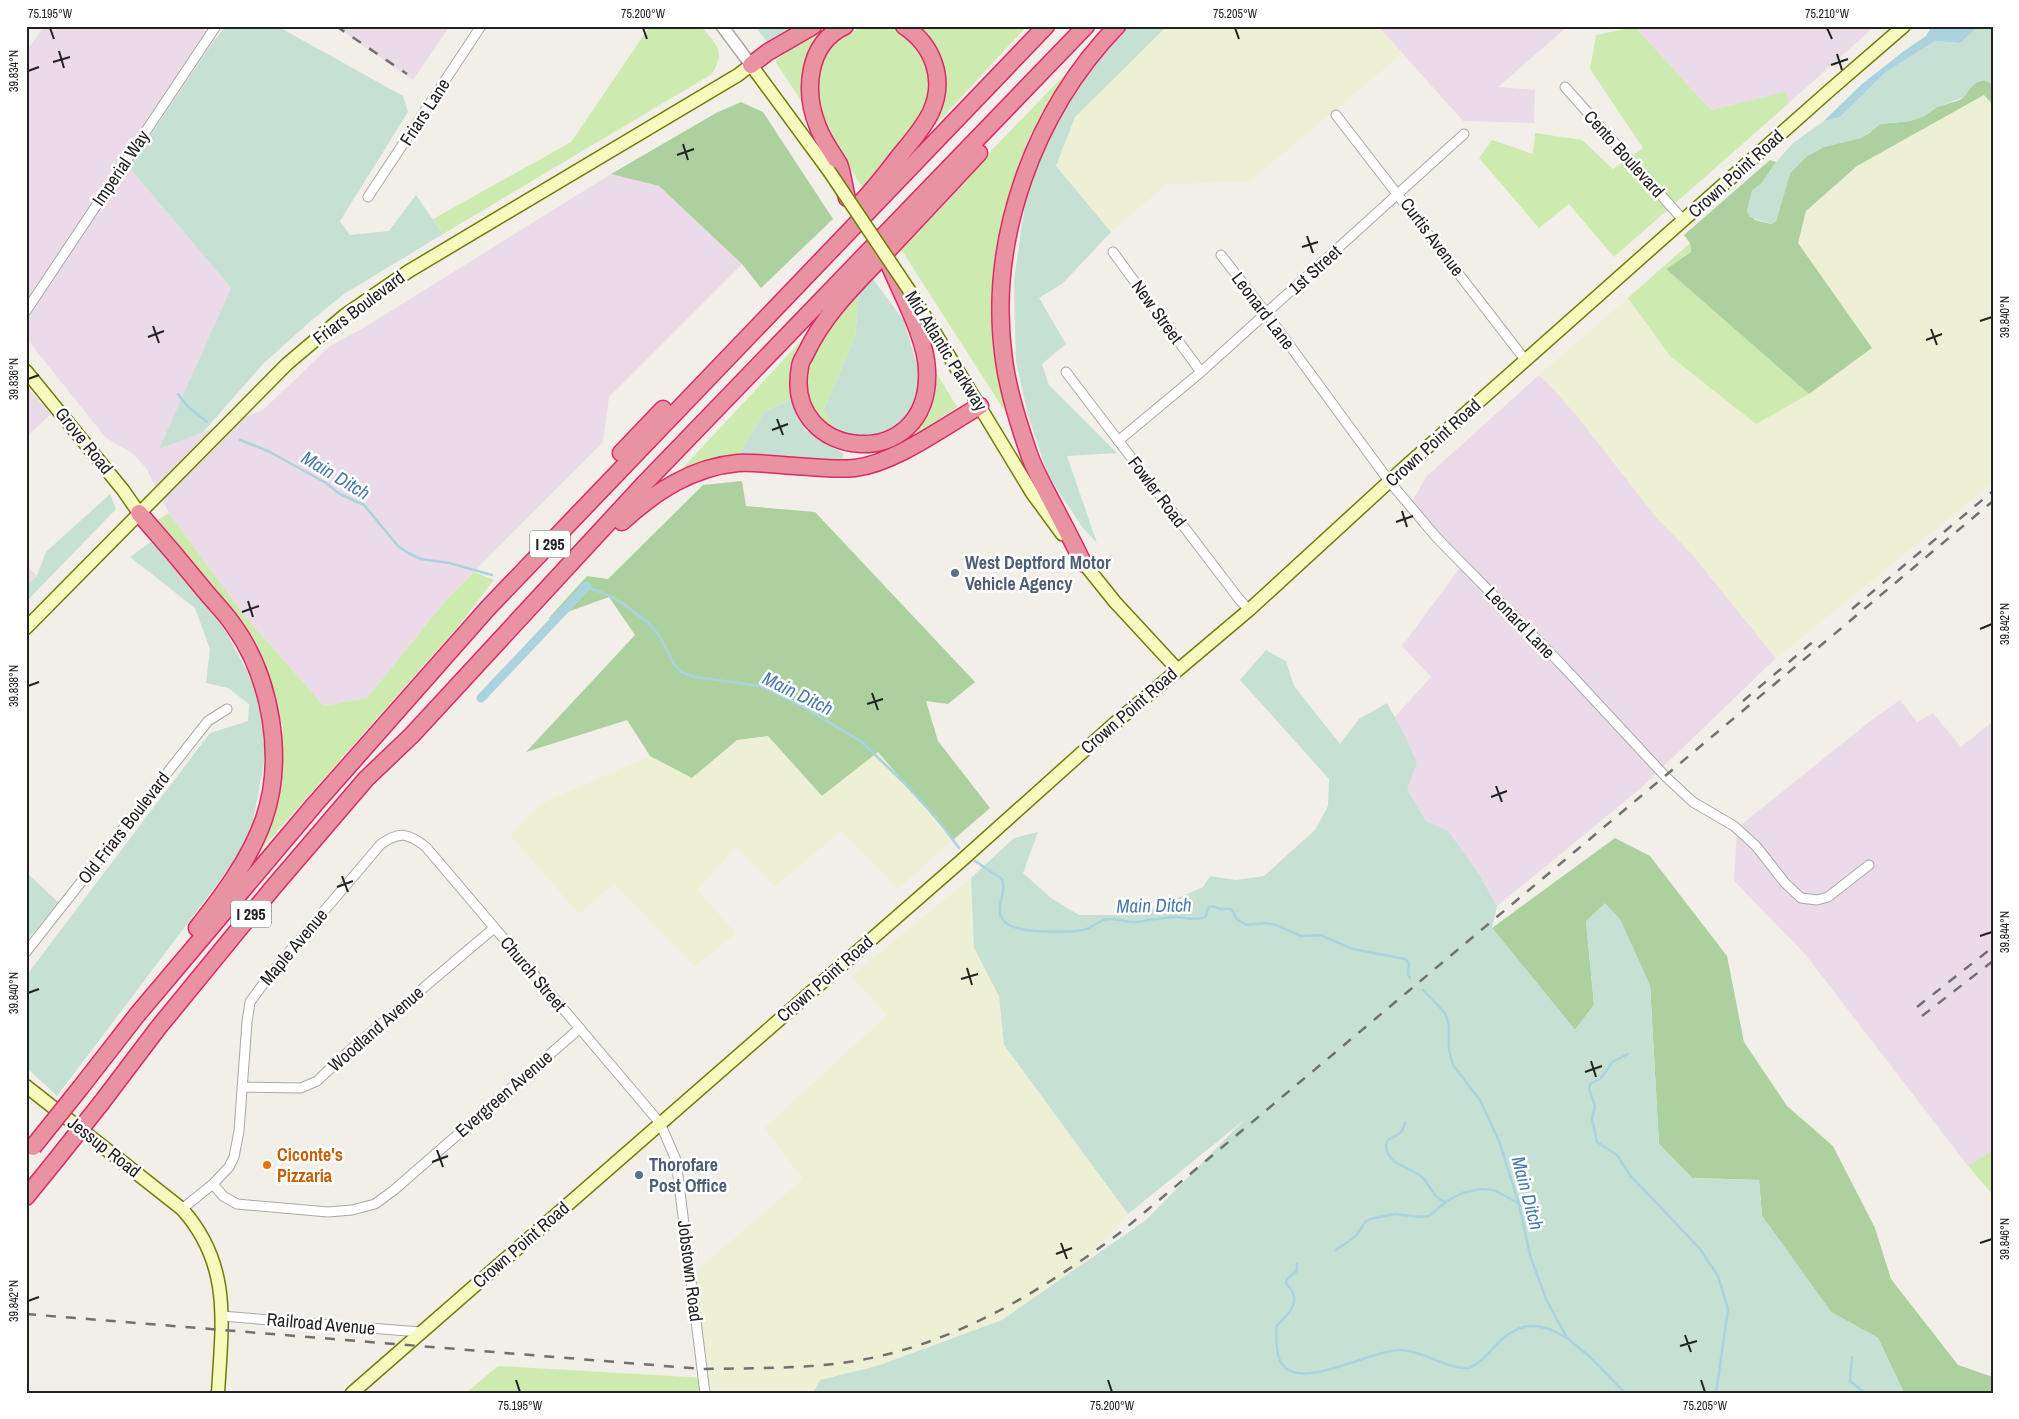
<svg xmlns="http://www.w3.org/2000/svg" width="2019" height="1419" viewBox="0 0 2019 1419" font-family="'Archivo Narrow',sans-serif">
<style>
.industrial{fill:#ebdbe8}
.farmland{fill:#eef0d5}
.grass{fill:#cdebb0}
.forest{fill:#add19e}
.wetland{fill:#c6e0d4}
.water{fill:#aad3df}
.lines{fill:none;stroke-linecap:round;stroke-linejoin:round}
.stream{stroke:#aad3df;stroke-width:2.5}
.canal{stroke:#aad3df;stroke-width:9}
.minor-casing{stroke:#a9a9a9;stroke-width:11}
.tertiary-casing{stroke:#a9a9a9;stroke-width:14}
.secondary-casing{stroke:#707d05;stroke-width:15}
.motorway-casing{stroke:#dc2a67;stroke-width:19}
.minor{stroke:#fff;stroke-width:9}
.tertiary{stroke:#fff;stroke-width:11}
.secondary{stroke:#f7fabf;stroke-width:12}
.motorway{stroke:#e892a2;stroke-width:16}
.rail{stroke:#707070;stroke-width:2.5;stroke-dasharray:10 10;stroke-linecap:butt}
.secondary-bridge-casing{stroke:#707d05;stroke-width:15;stroke-linecap:butt}
.motorway-bridge-casing{stroke:#dc2a67;stroke-width:19;stroke-linecap:butt}
.secondary-bridge{stroke:#f7fabf;stroke-width:12}
.motorway-bridge{stroke:#e892a2;stroke-width:16}
.ticks{fill:none;stroke:#222;stroke-width:2}
.service-dot{fill:#5c6f8a;stroke:#fff;stroke-width:2}
.food-dot{fill:#e8710a;stroke:#fff;stroke-width:2}
.labels{text-anchor:middle;stroke-width:5;stroke-linejoin:round;paint-order:stroke}
.shield{fill:#fff;stroke:#646464;stroke-width:1}
.shield-label{font-size:16px;font-weight:bold;fill:#222}
.street-label{font-size:18px;fill:#222;stroke:#fff}
.service-label{font-size:18px;font-weight:bold;fill:#4e5e75;stroke:#fff;text-anchor:start}
.food-label{font-size:18px;font-weight:bold;fill:#c56008;stroke:#fff;text-anchor:start}
.water-label{font-size:19px;font-style:italic;fill:#4a7aab;stroke:#fff}
.neatline{fill:none;stroke:#222;stroke-width:2}
.ticks-label{font-size:12px;text-anchor:middle;fill:#222}
</style>
<rect width="100%" height="100%" fill="#f2efe9"/>
<path class="industrial" d="M44,26H199L216,38L129,167L231,288L160,448L263,410L330,346L365,327L611,174L659,186L742,264L609,397L603,442L447,599L367,698L324,706L244,615L169,513L146,468L132,453L106,438L26,338V52Z
M335,26H450L413,80Z
M1378,26H1568L1498,87L1535,90L1534,123L1463,121Z
M1613,26H1875L1789,103L1784,93L1711,110L1635,27Z
M1539,375L1551,386L1581,421L1657,518L1691,553L1776,658L1641,788L1497,906L1479,874L1448,832L1426,821L1407,789L1392,720L1431,677L1402,646L1465,561L1410,505L1427,476Z
M26,386L51,414L26,437Z
M26,564L37,576L26,586Z
M1900,700L1917,722L1933,713L1961,747L1993,721V1150L1968,1166L1805,954L1734,881L1737,828L1873,719Z"/>
<path class="farmland" d="M1167,26H1378L1402,54L1249,182L1167,184L1111,232L1056,166L1075,117Z
M1984,95L1993,105V483L1776,658L1691,553L1657,518L1581,421L1551,386L1539,375L1628,298L1670,356L1809,394L1871,348L1798,243L1806,211L1857,166Z
M768,736L822,796L878,751L953,840L898,889L841,831L775,887L736,847L697,890L736,933L695,967L614,884L579,914L510,835L540,804L650,756L692,778L737,740Z
M971,878L974,948L999,996L1004,1045L1128,1214L1085,1263L1002,1320L877,1366L882,1393H709L703,1362L695,1272L803,1179L764,1128L887,1015L851,976Z"/>
<path class="grass" d="M650,26H701C717,46 726,50 712,74L443,234L433,219L571,142Z
M825,26H833L820,33L803,67L804,105L775,61L811,34Z
M913,26H1027L929,132C945,88 956,60 913,26Z
M862,27H895L919,50L933,80L920,119L909,140L863,188L831,140L815,104L818,67L831,43Z
M1635,27L1711,110L1785,92L1789,103L1614,257L1569,204L1539,228L1479,158L1492,140L1533,154L1535,133L1582,140L1613,169L1643,148L1590,69L1596,35Z
M1075,64L1036,126L1007,204L993,267V340L1013,424L899,246Z
M1690,243L1691,252L1666,269L1809,394L1756,424L1670,356L1628,298Z
M859,292L855,338L824,409L839,436L817,422L806,393L807,369L816,343Z
M801,341L793,399L764,412L739,455L677,474Z
M936,372L957,407L901,445L930,413Z
M169,513L244,615L324,706L367,698L447,599L474,572L494,580L461,623L257,854L277,803L283,727L249,635L156,521Z
M1993,1150V1195L1968,1166Z
M498,1366L706,1378L709,1393H466Z"/>
<path class="forest" d="M1984,80L1993,84V105L1984,95L1857,166L1806,211L1798,243L1872,348L1809,394L1666,269L1691,252L1690,243L1684,235L1770,160L1776,162L1762,183L1752,191L1747,211L1755,220L1771,224L1776,221L1790,173L1807,156L1824,147L1868,134L1880,124L1910,121L1924,116L1937,107L1960,100L1964,97L1972,85L1977,82Z
M741,102L763,112L833,219L761,288L742,264L659,186L611,174L716,113Z
M742,481L746,506L815,512L975,682L948,704L926,701L938,741L990,808L953,840L878,752L822,796L768,736L737,740L692,778L650,756L627,720L526,752L635,635L609,597L548,619L587,576L608,579L703,485Z
M1615,838L1650,856L1727,956L1744,1042L1787,1106L1833,1146L1875,1228L1891,1279L1958,1365L1993,1377V1393H1904L1878,1338L1831,1312L1762,1216L1759,1180L1692,1178L1659,1144L1650,985L1586,921L1594,1005L1575,1030L1492,928Z"/>
<path class="wetland" d="M226,26H277L403,96L408,112L340,221L350,235L389,231L416,195L443,234L344,294L313,319L264,363L203,432L159,449L231,288L129,167L216,38Z
M755,26H796L767,42Z
M1127,26H1167L1075,117L1056,166L1111,232L1063,283L1039,298L1066,344L1042,364L1049,385L1117,453L1067,456L1097,543L1082,527L1048,475L1028,415L1016,362L1014,279L1027,192L1050,129L1091,65Z
M1979,26H1993V84L1984,80L1977,82L1970,88L1964,97L1937,107L1924,116L1910,121L1880,124L1862,138L1824,147L1807,156L1790,173L1776,221L1771,224L1750,217L1747,211L1752,191L1762,183L1776,162L1793,143L1824,121L1840,117L1886,72L1935,41L1960,43Z
M873,279L904,321L919,372L917,405L890,434L866,439L839,436L824,409L855,338L859,292Z
M793,399L805,430L844,454L840,462L739,455L764,412Z
M110,494L116,509L26,602V586L37,576L46,552Z
M152,541L225,630L257,690L266,753L249,842L57,1096L26,1067V976L210,733L248,721L249,704L228,688L206,683L210,649L195,608L130,557Z
M1266,650L1286,661L1294,686L1340,744L1359,719L1387,703L1405,736L1417,763L1407,789L1426,821L1448,831L1479,874L1497,906L1492,928L1575,1030L1594,1005L1586,921L1605,903L1620,919L1650,985L1659,1144L1692,1178L1759,1180L1762,1216L1831,1312L1878,1338L1904,1393H813L820,1380L877,1366L1002,1320L1146,1220L1244,1120L1128,1214L1004,1045L999,996L974,948L971,878L1014,838L1038,832L1023,873L1051,898L1079,915H1139L1203,887L1210,876L1236,880L1264,876L1315,830L1328,806L1329,779L1240,680Z
M26,872L59,903L26,941Z"/>
<path class="water" d="M1932,26H1979L1960,43L1935,41L1886,72L1840,117L1824,121L1862,84L1904,51L1926,36Z"/>
<g class="lines">
<path class="stream" d="M178,394L187,406L207,422
M240,440L268,451L326,483L340,494L364,505L398,546L410,554L421,559L449,563L492,575
M580,585L606,594L622,603L646,621L659,635L674,664L681,672L695,677L760,686L800,705L862,742L902,781L935,816L959,848
M975,861L1002,879C1008,893 992,910 1005,922C1016,934 1072,933 1087,929C1095,926 1099,920 1108,919C1117,918 1125,922 1134,922C1142,922 1150,919 1157,919C1163,918 1170,917 1176,917C1186,917 1197,922 1206,916L1208,908L1212,906L1221,909H1231L1237,919L1246,925L1266,923L1276,925L1301,936L1320,935L1353,949L1405,959L1409,963L1408,974L1410,978
M1423,990L1445,1013L1449,1025V1050L1453,1065L1480,1100L1499,1141L1519,1204L1530,1255L1546,1299L1567,1338L1589,1356L1625,1393
M1628,1054L1612,1062L1601,1078L1590,1084L1589,1089L1595,1106L1592,1119L1597,1142L1617,1155L1630,1175L1700,1249L1718,1276L1728,1309L1716,1393
M1405,1123C1404,1126 1403,1131 1400,1133C1396,1138 1386,1137 1386,1145C1387,1166 1410,1166 1422,1177C1431,1186 1432,1197 1445,1202
M1336,1250L1356,1236L1365,1222L1370,1219L1395,1214L1421,1217L1429,1216L1447,1201L1462,1193L1481,1189L1494,1190L1518,1203
M1297,1264V1271L1287,1279L1286,1283C1288,1286 1291,1289 1293,1293C1299,1307 1283,1318 1276,1327C1277,1338 1275,1354 1282,1364C1299,1392 1374,1349 1399,1350C1423,1350 1444,1369 1469,1368C1479,1364 1486,1356 1493,1348C1516,1323 1536,1319 1565,1337
M1852,1357L1850,1381L1865,1393"/>
<path class="canal" d="M481,698L587,586"/>
<g class="minor-casing">
<path id="minor" d="M1565,87L1684,221
M1336,115L1526,361
M368,197L481,26
M1113,252L1201,372
M1221,255L1266,313L1389,481L1437,538L1561,664L1665,776L1693,802L1734,826L1756,846L1785,883L1801,898L1817,900L1828,897L1869,865
M26,311L216,26
M1066,372L1239,599L1249,610
M1118,441L1201,372L1464,134
M26,952L208,721L227,709
M242,1087L301,1088L317,1081L349,1051L494,928
M213,1184L223,1196L237,1204L328,1212L352,1210L375,1204L394,1190L580,1028
M182,1209L213,1184L229,1167L234,1157L239,1131L247,1022L250,1002L272,972L381,844C400,831 408,833 426,847L660,1123L676,1160L705,1393
M221,1316L420,1332"/>
</g>
<g class="tertiary-casing">
<path id="tertiary" d="M722,26L751,65"/>
</g>
<g class="secondary-casing">
<path id="secondary" d="M909,290L1032,493L1062,534
M26,371L123,490L139,513
M1078,556L1115,602L1177,669
M26,628L287,364L345,315L409,271L738,75L751,65L829,171
M26,1086L182,1209C232,1265 222,1323 218,1393
M352,1393L961,861L1115,723L1249,610L1405,467L1830,90L1904,26"/>
</g>
<g class="motorway-casing">
<path id="motorway" d="M845,26C806,44 804,93 818,127C823,141 832,152 839,164C843,174 844,188 847,198
M751,65L768,52L813,26
M858,206C872,191 885,175 897,159C909,144 923,129 931,112C946,79 933,45 904,26
M889,264C902,295 926,338 927,370C932,477 782,461 800,367C800,362 804,357 806,353C825,312 860,280 891,247C920,216 949,185 979,153
M621,453L663,409
M139,513C162,539 184,565 205,591C215,603 226,614 234,626C271,678 285,758 264,819C250,859 223,895 197,928
M622,522C655,492 692,467 738,463C756,462 776,465 795,466C815,467 835,470 855,468C896,463 944,426 980,406
M1083,563C1074,544 1064,525 1054,506C1045,488 1034,470 1028,451C1018,422 1008,391 1004,360C987,240 1034,112 1117,26
M81,1087L137,1015L315,804L488,608L1046,26
M102,1102L158,1028L271,890L366,779L412,735L643,485L1086,26
M26,1197L56,1160"/>
</g>
<use href="#minor" class="minor"/>
<use href="#tertiary" class="tertiary"/>
<use href="#secondary" class="secondary"/>
<use href="#motorway" class="motorway"/>
<path class="rail" d="M336,26L407,74
M1852,609L1993,491
M1743,701L1815,640
M1917,1007L1993,947
M1922,1016L1993,961
M26,1314L702,1369C749,1368 796,1369 842,1363C947,1349 1038,1294 1121,1232L1993,501"/>
<g class="secondary-bridge-casing">
<path id="secondary-bridge" d="M829,171L909,290"/>
</g>
<g class="motorway-bridge-casing">
<path id="motorway-bridge" d="M33,1147L81,1087
M56,1160L102,1102"/>
</g>
<use href="#secondary-bridge" class="secondary-bridge"/>
<use href="#motorway-bridge" class="motorway-bridge"/>
</g>
<path class="ticks" d="M50,28L54,39M643,28L647,39M1235,28L1239,39M1827,28L1832,39M59,51L64,68M1837,54L1842,70M53,62L70,57M1831,65L1848,59M28,71L39,67M683,144L688,160M677,155L694,149M1307,236L1313,253M1302,247L1318,242M1980,321L1992,317M153,326L159,343M1931,329L1937,345M148,337L164,331M1926,340L1942,334M28,379L39,375M777,419L783,435M772,430L788,424M1402,511L1407,527M1396,522L1413,516M248,601L253,617M242,612L259,606M1980,629L1992,624M28,686L39,682M872,693L878,710M867,704L883,699M1496,786L1502,802M1491,797L1507,791M342,876L348,892M337,887L353,881M1980,936L1992,932M967,968L972,985M961,979L978,974M28,993L39,989M1591,1061L1596,1077M1585,1072L1602,1066M437,1150L443,1167M432,1162L448,1156M1061,1243L1067,1259M1980,1243L1992,1239M1056,1254L1072,1248M28,1301L39,1297M1685,1335L1691,1352M1680,1346L1697,1341M516,1380L520,1392M1108,1380L1112,1392M1701,1380L1705,1392"/>
<g class="service-dot">
<circle cx="955" cy="573" r="5"/>
<circle cx="639" cy="1175" r="5"/>
</g>
<circle class="food-dot" cx="267" cy="1165" r="5"/>
<g class="labels">
<g class="shield">
<rect x="530" y="530.5" width="40" height="27" rx="4"/>
<rect x="231" y="900.5" width="40" height="27" rx="4"/>
</g>
<g class="shield-label">
<text x="550" y="550">I 295</text>
<text x="251" y="920">I 295</text>
</g>
<g class="street-label">
<text transform="translate(425 112) rotate(-57)" y="6">Friars Lane</text>
<text transform="translate(1624 154) rotate(48)" y="6">Cento Boulevard</text>
<text transform="translate(121 168) rotate(-56)" y="6">Imperial Way</text>
<text transform="translate(1736 174) rotate(-42)" y="6">Crown Point Road</text>
<text transform="translate(1432 237) rotate(53)" y="6">Curtis Avenue</text>
<text transform="translate(1315 270) rotate(-42)" y="6">1st Street</text>
<text transform="translate(359 308) rotate(-37)" y="6">Friars Boulevard</text>
<text transform="translate(1263 311) rotate(53)" y="6">Leonard Lane</text>
<text transform="translate(1157 312) rotate(54)" y="6">New Street</text>
<text transform="translate(946 351) rotate(58)" y="6">Mid Atlantic Parkway</text>
<text transform="translate(84 441) rotate(51)" y="6">Grove Road</text>
<text transform="translate(1433 443) rotate(-42)" y="6">Crown Point Road</text>
<text transform="translate(1157 492) rotate(53)" y="6">Fowler Road</text>
<text transform="translate(1520 623) rotate(46)" y="6">Leonard Lane</text>
<text transform="translate(1129 711) rotate(-41)" y="6">Crown Point Road</text>
<text transform="translate(124 828) rotate(-52)" y="6">Old Friars Boulevard</text>
<text transform="translate(294 947) rotate(-50)" y="6">Maple Avenue</text>
<text transform="translate(533 974) rotate(50)" y="6">Church Street</text>
<text transform="translate(825 979) rotate(-41)" y="6">Crown Point Road</text>
<text transform="translate(376 1029) rotate(-41)" y="6">Woodland Avenue</text>
<text transform="translate(504 1094) rotate(-41)" y="6">Evergreen Avenue</text>
<text transform="translate(104 1147) rotate(38)" y="6">Jessup Road</text>
<text transform="translate(521 1245) rotate(-41)" y="6">Crown Point Road</text>
<text transform="translate(690 1271) rotate(83)" y="6">Jobstown Road</text>
<text transform="translate(321 1324) rotate(5)" y="6">Railroad Avenue</text>
</g>
<g class="service-label">
<text x="965" y="569">West Deptford Motor<tspan x="965" dy="21">Vehicle Agency</tspan></text>
<text x="649" y="1171">Thorofare<tspan x="649" dy="21">Post Office</tspan></text>
</g>
<g class="food-label">
<text x="277" y="1161">Ciconte's<tspan x="277" dy="21">Pizzaria</tspan></text>
</g>
<g class="water-label">
<text transform="translate(336 475) rotate(31)" y="7">Main Ditch</text>
<text transform="translate(798 693) rotate(26)" y="7">Main Ditch</text>
<text transform="translate(1154 905) rotate(-1)" y="7">Main Ditch</text>
<text transform="translate(1528 1193) rotate(75)" y="7">Main Ditch</text>
</g>
</g>
<rect width="2019" height="1419" fill="none" stroke="#ffffff" stroke-width="55"/>
<rect x="28" y="28" width="1964" height="1364" class="neatline"/>
<g class="ticks-label">
<text x="50" y="18">75.195°W</text>
<text x="643" y="18">75.200°W</text>
<text x="1235" y="18">75.205°W</text>
<text x="1827" y="18">75.210°W</text>
<text transform="translate(14 71) rotate(-90)" y="4">39.834°N</text>
<text transform="translate(2005 317) rotate(-90)" y="4">39.840°N</text>
<text transform="translate(14 379) rotate(-90)" y="4">39.836°N</text>
<text transform="translate(2005 624) rotate(-90)" y="4">39.842°N</text>
<text transform="translate(14 686) rotate(-90)" y="4">39.838°N</text>
<text transform="translate(2005 932) rotate(-90)" y="4">39.844°N</text>
<text transform="translate(14 993) rotate(-90)" y="4">39.840°N</text>
<text transform="translate(2005 1239) rotate(-90)" y="4">39.846°N</text>
<text transform="translate(14 1301) rotate(-90)" y="4">39.842°N</text>
<text x="520" y="1410">75.195°W</text>
<text x="1112" y="1410">75.200°W</text>
<text x="1705" y="1410">75.205°W</text>
</g>
</svg>
